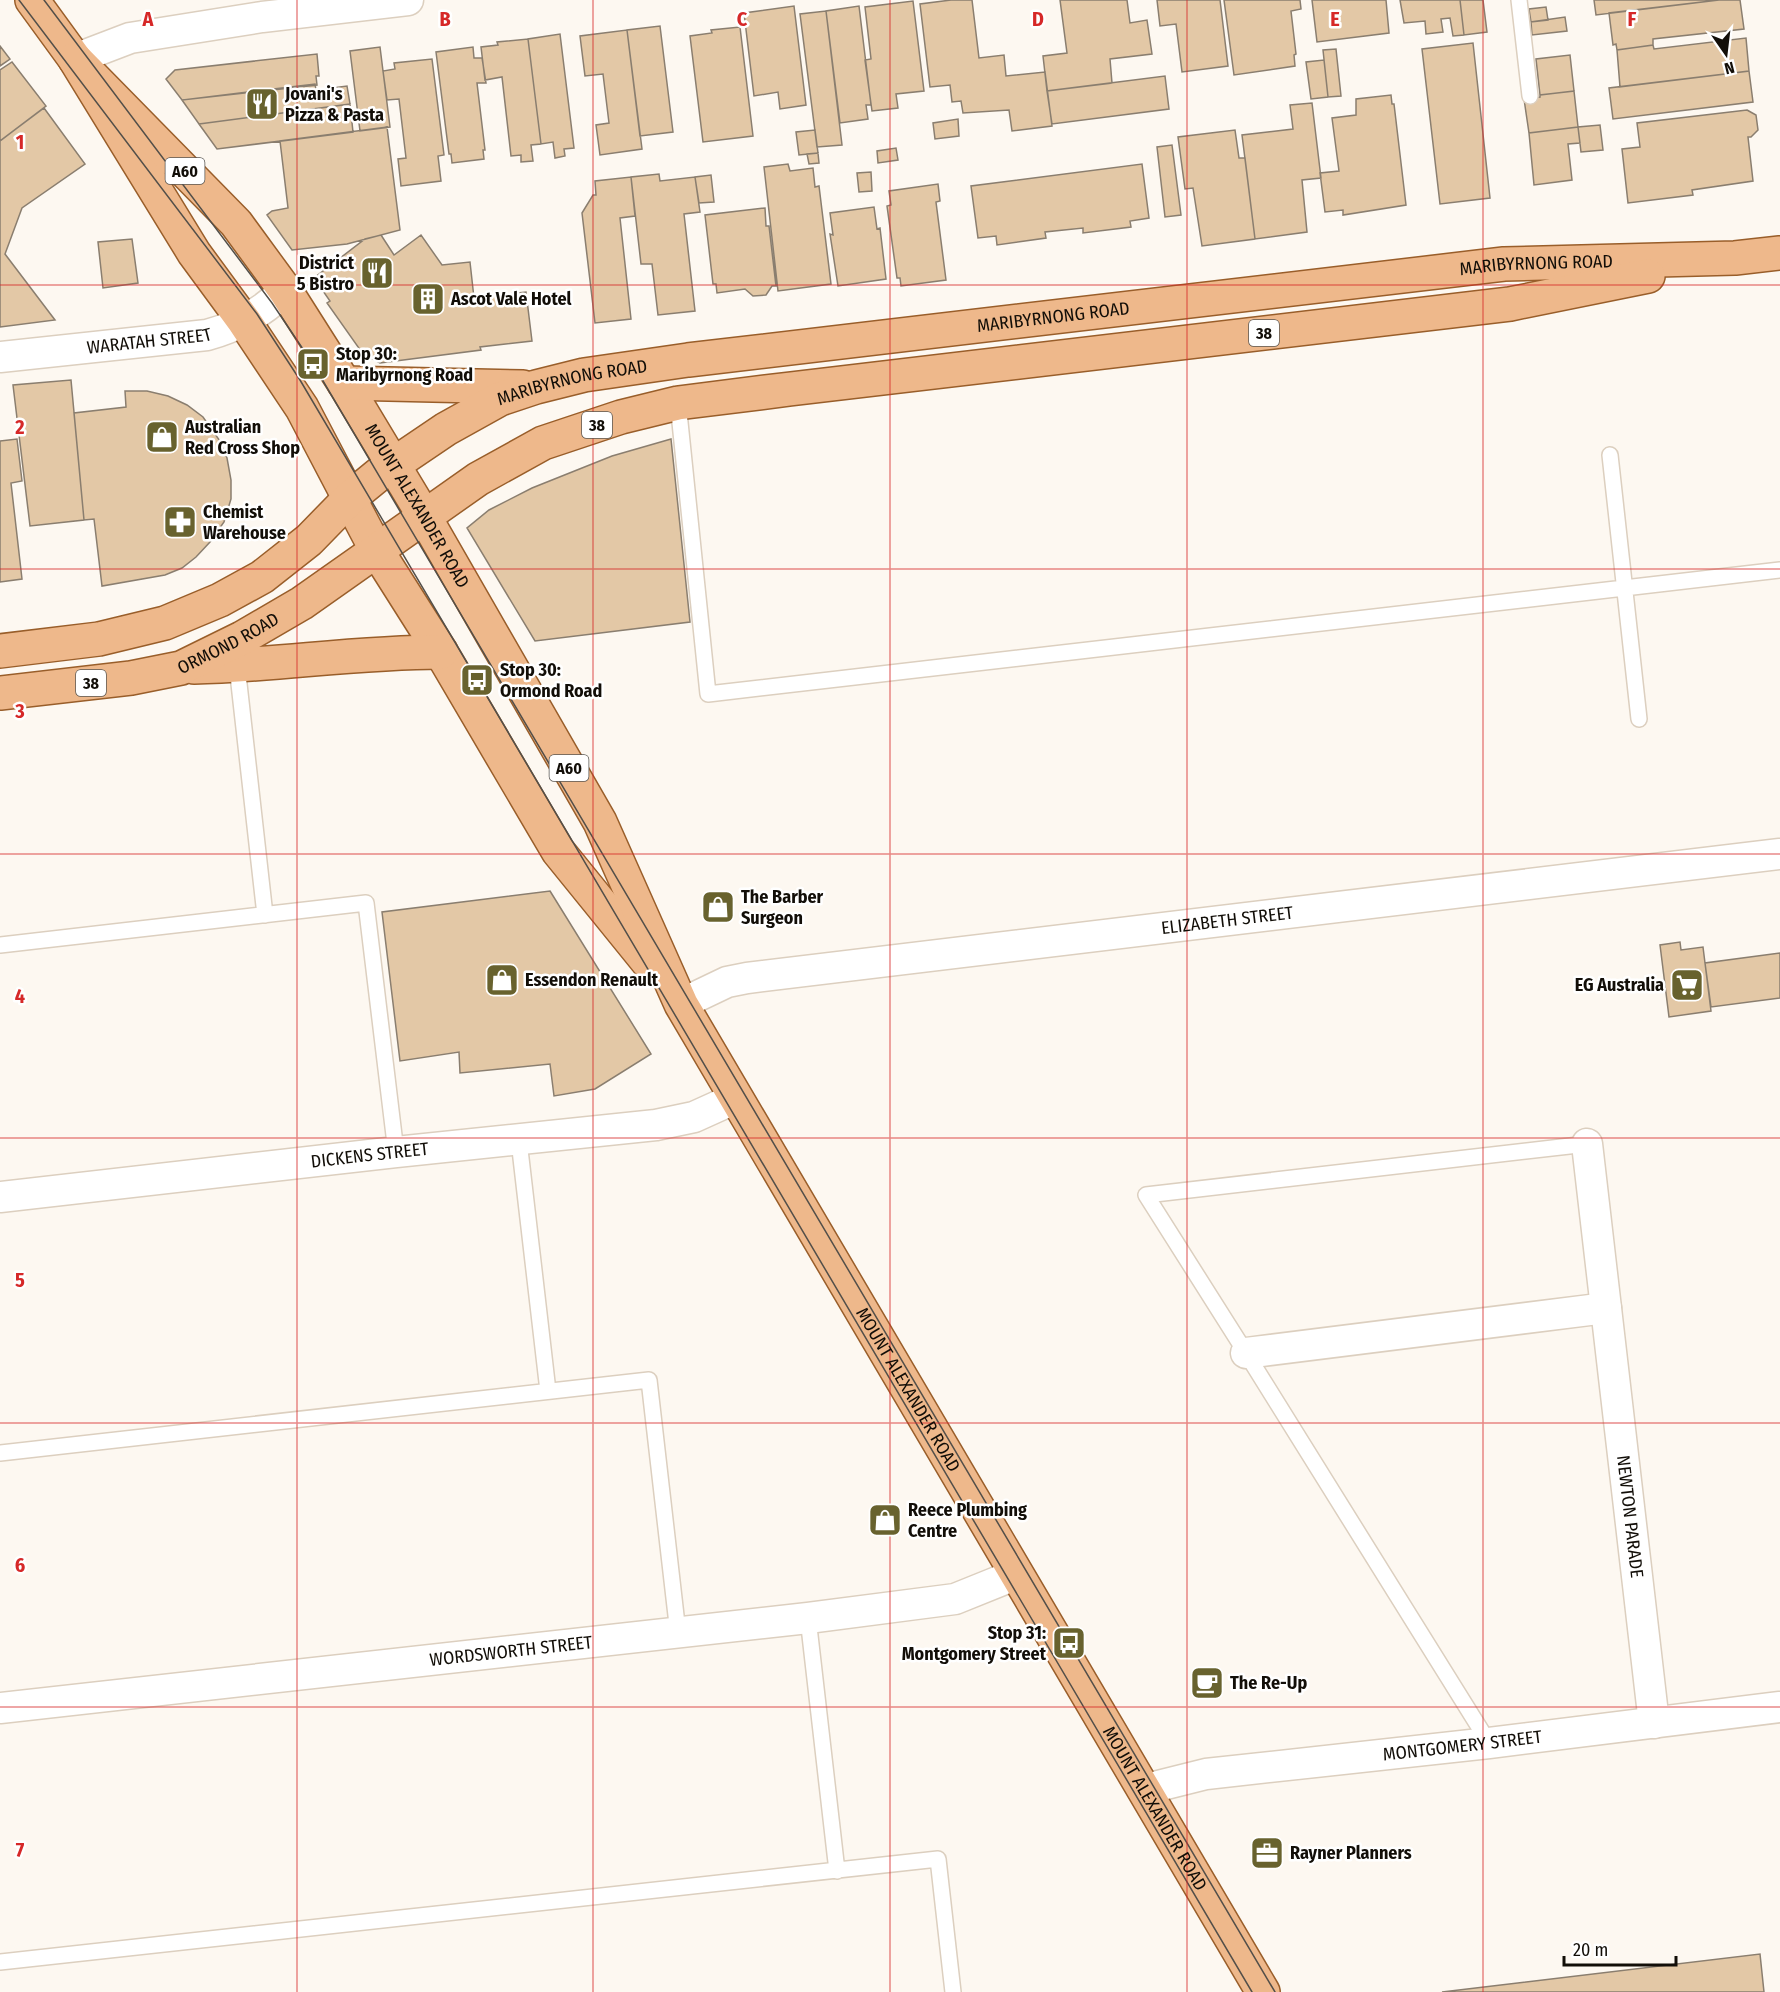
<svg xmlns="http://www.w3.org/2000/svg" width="1780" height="1992" viewBox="0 0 1780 1992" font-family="'Fira Sans Condensed',sans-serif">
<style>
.building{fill:#e3c8a6;stroke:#8a7e6f;stroke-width:1.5}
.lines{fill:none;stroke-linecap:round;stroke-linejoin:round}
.service-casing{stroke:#dccfbf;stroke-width:18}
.minor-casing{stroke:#dccfbf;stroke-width:33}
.primary-casing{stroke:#995e2a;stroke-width:36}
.service{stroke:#fff;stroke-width:15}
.minor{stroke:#fff;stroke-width:30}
.primary{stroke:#eeb88b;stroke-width:33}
.tram{stroke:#534f49;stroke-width:1.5}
.grid{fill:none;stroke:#d62828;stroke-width:1.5;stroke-opacity:0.55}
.labels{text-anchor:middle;stroke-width:5;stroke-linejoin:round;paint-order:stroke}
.shield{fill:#fff;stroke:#595652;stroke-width:1.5}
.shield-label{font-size:16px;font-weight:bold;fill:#120e08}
.poi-label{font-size:18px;font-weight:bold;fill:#120e08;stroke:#fff;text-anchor:start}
.street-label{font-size:18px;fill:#120e08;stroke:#fff}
.grid-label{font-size:20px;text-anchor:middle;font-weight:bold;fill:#d62828;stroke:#fff;stroke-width:5;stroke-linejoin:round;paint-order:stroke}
</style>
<rect width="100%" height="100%" fill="#fdf8f1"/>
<path class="building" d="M951,0H972L979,58L1004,55L1006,76L1045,72L1052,126L1012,131L1009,110L963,113L961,101L952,102L950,85L930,87L920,4Z
M1060,0H1127L1130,23L1147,20L1152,54L1110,59L1112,83L1047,91L1043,56L1067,53Z
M1157,0H1220L1228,66L1182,72L1176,24L1160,26Z
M1224,0H1300L1301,9L1291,11L1296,54L1294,55L1295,66L1234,75Z
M1312,0H1386L1389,33L1317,42Z
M1400,0H1460L1464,35L1453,36L1450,18L1441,19L1443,32L1426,34L1425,21L1404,23Z
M1460,0H1483L1487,32L1464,35Z
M1594,0H1719L1596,15Z
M1719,0H1740L1744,29L1653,39V45L1617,50L1616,44L1613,45L1609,13Z
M913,1L924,91L896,94L898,108L872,111L865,60L871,59L865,7Z
M794,6L806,105L780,109L778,92L754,96L744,13Z
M859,6L871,105H866L868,119L840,123L826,11Z
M1546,7L1548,20L1531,22L1529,9Z
M826,11L842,145L817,147L800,14Z
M1565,17L1567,31L1532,35L1531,22Z
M660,26L673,132L640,136L627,30Z
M740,27L753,136L703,142L690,36L712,33L711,30Z
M627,30L642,149L600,155L596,125L609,123L603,74L585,76L580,36Z
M560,34L574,148L564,149L565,156L555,158L553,142L541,144L528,39Z
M1746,38L1749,71L1620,87L1617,50L1653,45L1654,49Z
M528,39L541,144L531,145L533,161L521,162V155L511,156L502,77L485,80L481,47L498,45L497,42Z
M1473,43L1490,198L1440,204L1422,49Z
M0,46L10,59L0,66Z
M380,47L390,127L360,131L350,51Z
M473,47L474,58H482L486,83H477L485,150H483L484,159L452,163L451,154H449L436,52Z
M1336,49L1341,96L1328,97L1323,50Z
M317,54L319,76H316L317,85L182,100L166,79L175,70Z
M1570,55L1574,91L1540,95L1536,59Z
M432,59L444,155L438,156L441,181L401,186L398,159L406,158L399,99L387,100L383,71L395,69L394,63Z
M1324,60L1328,97L1311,99L1306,62Z
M12,62L46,106L0,141V70Z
M1749,71L1753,102L1613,119L1609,88Z
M1165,76L1169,109L1052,124L1047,91Z
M315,84L316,90L347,86L350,104L199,124L182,100Z
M1574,91L1578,127L1529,133L1524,99L1540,97V95Z
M1391,95L1392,104H1394L1406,205L1343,215V210L1325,212L1320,173L1339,171L1332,118L1356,115V99Z
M1312,103L1321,178L1302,180L1307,232L1255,239L1242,135L1293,129L1290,105Z
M350,104L353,132L217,149L199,124Z
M44,108L85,164L22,208L5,254L55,320L0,327V141Z
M1747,110L1756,115L1758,130L1751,137H1748L1753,181L1692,190L1693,195L1628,203L1622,149L1640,147L1637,123Z
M958,119L959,136L935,139L933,123Z
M1600,125L1603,150L1581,152L1578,127Z
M387,127L400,230L347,244L292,250L267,215L272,211L288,208L280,141Z
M1578,127L1580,143L1568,144L1572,180L1534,185L1529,133Z
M815,130L818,153L799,155L796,132Z
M1235,130L1239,158H1245L1255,239L1202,246L1193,188L1185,189L1178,137Z
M1172,145L1181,215L1165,217L1157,147Z
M896,148L898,160L878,163L877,151Z
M818,153L819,163L809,164L807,154Z
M788,164L790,171L813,168L815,187L819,186L831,284L778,291L764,167Z
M1142,164L1149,218L1130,221L1131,227L1083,233V228L1045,232L1046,238L997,245L996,236L978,238L971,186Z
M871,172L872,191L859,192L857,173Z
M659,174L660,181L695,177L700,212L684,214L695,311L658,315L652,264H641L631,177Z
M711,175L714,202L699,203L695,177Z
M631,177L635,216L620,218L631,319L595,323L582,213L593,195H596L595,181Z
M938,184L940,201L936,202L946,280L901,286L900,278H897L887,206L891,205L889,191Z
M874,207L877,229L880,228L886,279L838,286L830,234L833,235L830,213Z
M765,208L766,226H769L776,286H772L766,295L753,296L745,289L717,293L716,284H713L705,215Z
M381,235L394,255L421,235L442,265L470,262L474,298L526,292L532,341L480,347L481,350L380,363L363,354L327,303L330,301L314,278L365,239Z
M132,239L138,283L103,288L98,242Z
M71,380L84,520L30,526L13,385Z
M125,391H147L168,396L187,405L203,417L220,441L227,458L231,480V499L224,522L210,542L196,557L182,568L165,575L102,586L94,519L84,520L74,413L126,407Z
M17,439L22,481L11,483L22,579L0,582V441Z
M671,439L690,622L535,641L467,528L489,510L532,488L612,456Z
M550,891L651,1054L595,1089L554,1096L550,1064L460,1073L459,1052L400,1061L382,912Z
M1680,942L1681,950L1703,947L1711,1011L1669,1017L1660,945Z
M1780,953V998L1711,1007L1705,963Z
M1760,1954L1764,1992H1442Z"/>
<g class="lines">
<g class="service-casing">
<path id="service" d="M1519,0L1530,96
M678,403L708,694L1780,570
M1610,455L1639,719
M237,666L265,915
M0,945L366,903L396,1152
M519,1141L548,1391
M0,1453L649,1380L678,1633
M808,1618L837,1871
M1489,1743L1246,1353L1146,1195L1587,1144
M0,1962L938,1859L953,1992"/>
</g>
<g class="minor-casing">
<g id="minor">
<path d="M75,59L130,38L262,17L408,0"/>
<path id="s1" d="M0,357L207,335C237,327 263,312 285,290"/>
<path id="s2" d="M681,1004L727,982L747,978L1780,854"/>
<path id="s3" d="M1587,1144L1654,1723"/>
<path id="s4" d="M0,1197L396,1152L656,1125L694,1117L736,1098"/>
<path d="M1246,1353L1606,1308"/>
<path id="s5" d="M0,1708L808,1618L955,1599L1017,1574"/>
<path id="s6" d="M1146,1792L1154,1787L1206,1774L1489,1743L1780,1707"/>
</g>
</g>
<g class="primary-casing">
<g id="primary">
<path d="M32,0L75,59L194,253L244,321L302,408L377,551L441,652L558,851L648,962"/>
<path id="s7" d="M75,59L236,223L285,290L344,383L424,516L600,822L681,1004L1263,1992"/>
<path d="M344,383L523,387"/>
<path id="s8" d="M0,651L99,639L165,623L220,600L262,577L309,540L350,498L378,475L446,429L500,399L536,387L584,375L688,360L1504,264L1735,258L1780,253"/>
<path d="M194,667C277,665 358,652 441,652"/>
<path id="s9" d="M0,693L131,678L181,668L242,638L302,603L478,479L543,443L621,417L678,403L790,389L1510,304L1648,276"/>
</g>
</g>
<use href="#service" class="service"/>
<use href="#minor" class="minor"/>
<use href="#primary" class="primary"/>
<path class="tram" d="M19,0L257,314L300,380L1252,1992
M44,0L272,303L313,364L1275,1992"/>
</g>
<path class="grid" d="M297,0V1992M593,0V1992M890,0V1992M1187,0V1992M1483,0V1992M0,285H1780M0,569H1780M0,854H1780M0,1138H1780M0,1423H1780M0,1707H1780"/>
<defs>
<g id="restaurant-square" transform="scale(1.725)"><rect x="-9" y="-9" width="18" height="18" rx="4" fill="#68622e" stroke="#fff"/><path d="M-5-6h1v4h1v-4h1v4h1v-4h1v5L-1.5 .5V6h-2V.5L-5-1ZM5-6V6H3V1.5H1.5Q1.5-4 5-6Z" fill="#fff"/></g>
<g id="building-square" transform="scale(1.725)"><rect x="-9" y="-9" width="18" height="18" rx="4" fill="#68622e" stroke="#fff"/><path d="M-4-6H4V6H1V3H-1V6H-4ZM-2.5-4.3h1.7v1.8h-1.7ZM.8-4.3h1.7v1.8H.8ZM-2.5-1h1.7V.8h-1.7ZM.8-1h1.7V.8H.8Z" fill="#fff"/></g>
<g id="bus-square" transform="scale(1.725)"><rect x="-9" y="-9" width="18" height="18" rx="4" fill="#68622e" stroke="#fff"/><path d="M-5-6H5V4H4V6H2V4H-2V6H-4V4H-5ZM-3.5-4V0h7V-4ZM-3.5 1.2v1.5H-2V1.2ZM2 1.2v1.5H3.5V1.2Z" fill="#fff"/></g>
<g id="shop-square" transform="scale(1.725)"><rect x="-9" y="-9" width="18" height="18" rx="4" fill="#68622e" stroke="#fff"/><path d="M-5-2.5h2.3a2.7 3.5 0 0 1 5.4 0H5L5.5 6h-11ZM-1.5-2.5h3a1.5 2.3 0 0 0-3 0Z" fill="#fff"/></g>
<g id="pharmacy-square" transform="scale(1.725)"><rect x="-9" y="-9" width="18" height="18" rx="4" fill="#68622e" stroke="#fff"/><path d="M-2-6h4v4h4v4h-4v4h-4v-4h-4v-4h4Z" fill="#fff"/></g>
<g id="supermarket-square" transform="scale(1.725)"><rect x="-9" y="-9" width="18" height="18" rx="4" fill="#68622e" stroke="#fff"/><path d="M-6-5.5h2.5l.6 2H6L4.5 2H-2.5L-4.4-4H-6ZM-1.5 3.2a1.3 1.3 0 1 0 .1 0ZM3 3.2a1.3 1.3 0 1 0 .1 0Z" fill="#fff"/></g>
<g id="cafe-square" transform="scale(1.725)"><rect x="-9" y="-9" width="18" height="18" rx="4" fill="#68622e" stroke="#fff"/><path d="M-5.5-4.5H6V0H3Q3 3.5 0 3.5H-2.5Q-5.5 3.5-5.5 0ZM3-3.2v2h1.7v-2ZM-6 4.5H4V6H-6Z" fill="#fff"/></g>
<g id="office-square" transform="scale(1.725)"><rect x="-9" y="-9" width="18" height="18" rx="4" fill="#68622e" stroke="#fff"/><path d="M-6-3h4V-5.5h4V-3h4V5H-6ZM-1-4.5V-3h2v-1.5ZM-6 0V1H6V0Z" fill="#fff"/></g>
</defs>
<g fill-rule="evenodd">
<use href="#restaurant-square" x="262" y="104"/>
<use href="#restaurant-square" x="377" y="273"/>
<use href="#building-square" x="428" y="299"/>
<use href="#bus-square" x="313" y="364"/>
<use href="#shop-square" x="162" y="437"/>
<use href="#pharmacy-square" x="180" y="522"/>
<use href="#bus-square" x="477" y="680"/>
<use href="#shop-square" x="718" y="907"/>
<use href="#shop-square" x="502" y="980"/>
<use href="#supermarket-square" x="1687" y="985"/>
<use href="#shop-square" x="885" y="1520"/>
<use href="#bus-square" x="1069" y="1643"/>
<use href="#cafe-square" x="1207" y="1683"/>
<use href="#office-square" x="1267" y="1853"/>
</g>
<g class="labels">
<g class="shield">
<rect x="165.5" y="158" width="39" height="26" rx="4.5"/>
<rect x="1249" y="320" width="30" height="26" rx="4.5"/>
<rect x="582" y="412" width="30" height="26" rx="4.5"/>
<rect x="76" y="670" width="30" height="26" rx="4.5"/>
<rect x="549.5" y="755" width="39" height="26" rx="4.5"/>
</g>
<g class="shield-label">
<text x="185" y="177">A60</text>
<text x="1264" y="339">38</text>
<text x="597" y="431">38</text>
<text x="91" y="689">38</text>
<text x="569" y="774">A60</text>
</g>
<g class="poi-label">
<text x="285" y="100">Jovani's<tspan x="285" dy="21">Pizza &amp; Pasta</tspan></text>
<text x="354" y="269" text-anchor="end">District<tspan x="354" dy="21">5 Bistro</tspan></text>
<text x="451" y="305">Ascot Vale Hotel</text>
<text x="336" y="360">Stop 30:<tspan x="336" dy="21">Maribyrnong Road</tspan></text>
<text x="185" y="433">Australian<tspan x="185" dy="21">Red Cross Shop</tspan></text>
<text x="203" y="518">Chemist<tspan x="203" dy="21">Warehouse</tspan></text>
<text x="500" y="676">Stop 30:<tspan x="500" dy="21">Ormond Road</tspan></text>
<text x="741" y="903">The Barber<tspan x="741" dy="21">Surgeon</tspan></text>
<text x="525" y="986">Essendon Renault</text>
<text x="1664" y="991" text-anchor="end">EG Australia</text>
<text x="908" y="1516">Reece Plumbing<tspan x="908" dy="21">Centre</tspan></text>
<text x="1046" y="1639" text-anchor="end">Stop 31:<tspan x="1046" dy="21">Montgomery Street</tspan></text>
<text x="1230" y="1689">The Re-Up</text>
<text x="1290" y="1859">Rayner Planners</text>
</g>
<g class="street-label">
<text dy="6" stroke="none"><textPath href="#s8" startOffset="1620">MARIBYRNONG ROAD</textPath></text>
<text dy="6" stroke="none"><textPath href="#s8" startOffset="1134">MARIBYRNONG ROAD</textPath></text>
<text dy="6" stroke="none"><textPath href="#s1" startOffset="150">WARATAH STREET</textPath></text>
<text dy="6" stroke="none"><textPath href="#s8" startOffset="648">MARIBYRNONG ROAD</textPath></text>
<text dy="6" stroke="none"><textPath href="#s7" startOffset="566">MOUNT ALEXANDER ROAD</textPath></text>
<text dy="6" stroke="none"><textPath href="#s9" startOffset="236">ORMOND ROAD</textPath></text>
<text dy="6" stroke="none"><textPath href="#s2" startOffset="555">ELIZABETH STREET</textPath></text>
<text dy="6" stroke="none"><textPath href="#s4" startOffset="372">DICKENS STREET</textPath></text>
<text dy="6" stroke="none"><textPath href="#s7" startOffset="1578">MOUNT ALEXANDER ROAD</textPath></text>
<text dy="6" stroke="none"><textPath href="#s3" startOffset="375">NEWTON PARADE</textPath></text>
<text dy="6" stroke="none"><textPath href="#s5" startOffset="514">WORDSWORTH STREET</textPath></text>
<text dy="6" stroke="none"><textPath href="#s6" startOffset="321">MONTGOMERY STREET</textPath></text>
<text dy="6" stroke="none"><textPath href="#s7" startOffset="2064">MOUNT ALEXANDER ROAD</textPath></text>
</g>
</g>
<g class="grid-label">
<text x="148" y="26">A</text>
<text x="445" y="26">B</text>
<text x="742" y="26">C</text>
<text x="1038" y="26">D</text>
<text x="1335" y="26">E</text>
<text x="1632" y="26">F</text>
<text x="20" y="149">1</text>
<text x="20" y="434">2</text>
<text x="20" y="718">3</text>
<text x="20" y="1003">4</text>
<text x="20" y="1287">5</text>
<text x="20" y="1572">6</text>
<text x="20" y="1857">7</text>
</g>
<g transform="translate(1726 54) rotate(166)" stroke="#ffffff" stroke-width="4.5" paint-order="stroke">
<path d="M0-4.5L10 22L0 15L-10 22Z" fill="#120e08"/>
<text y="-9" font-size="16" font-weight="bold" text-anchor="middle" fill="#120e08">N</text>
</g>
<path d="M1564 1956v9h112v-9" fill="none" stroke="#120e08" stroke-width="3"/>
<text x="1573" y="1956" font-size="18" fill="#120e08" stroke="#ffffff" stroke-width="4.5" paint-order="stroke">20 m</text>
</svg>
